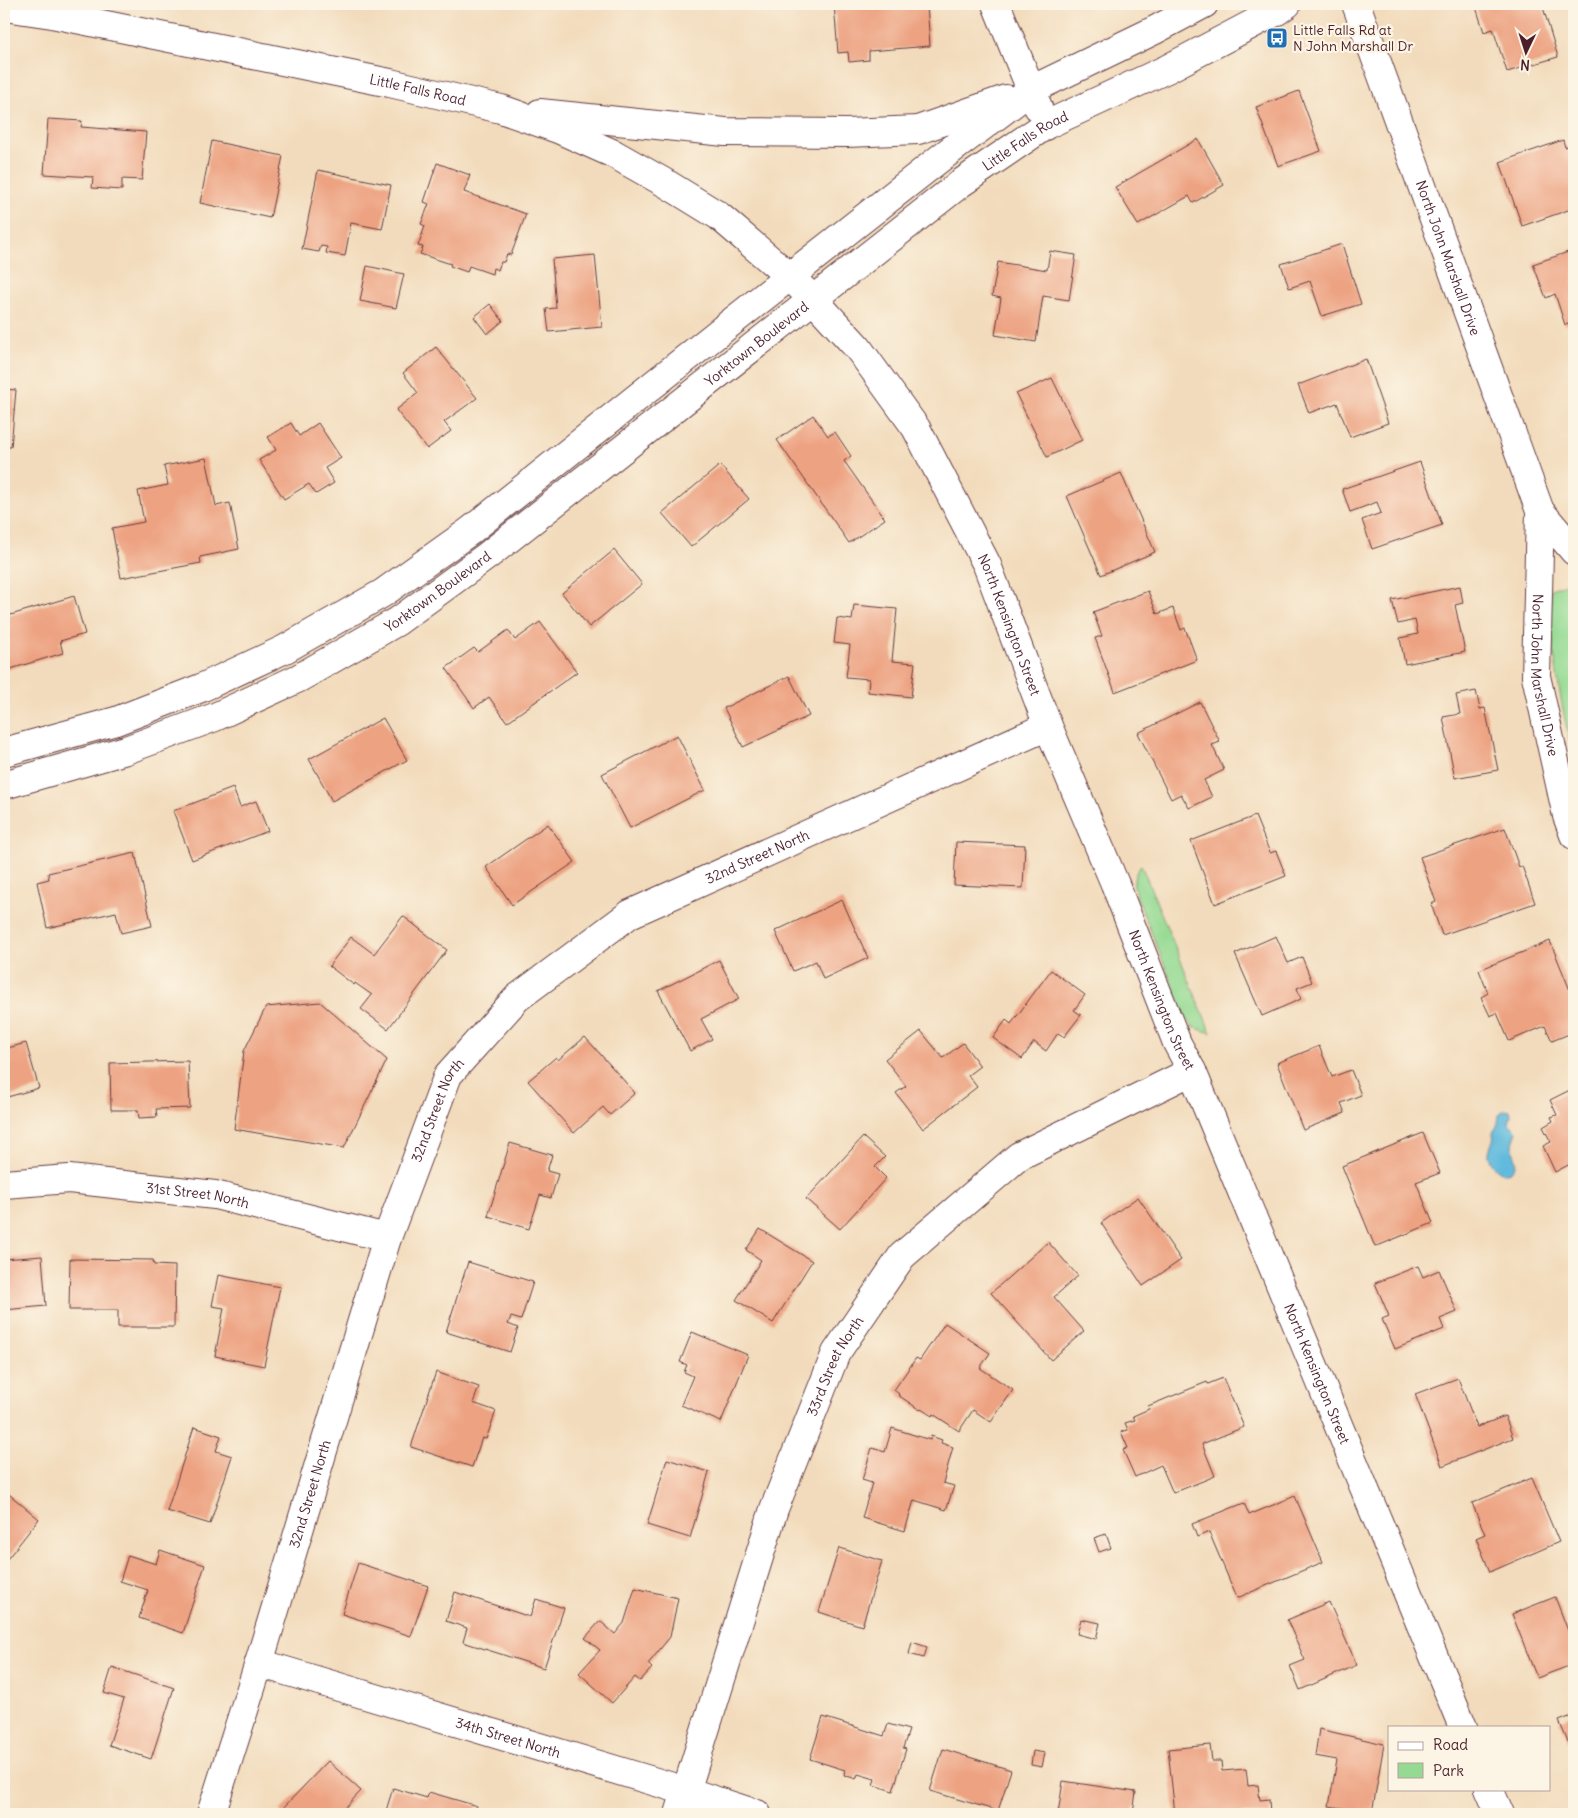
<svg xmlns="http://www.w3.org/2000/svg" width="1578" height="1818" viewBox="0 0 1578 1818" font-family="Delius,sans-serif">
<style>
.green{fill:#94da93;stroke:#6f7c5f}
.water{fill:#5fbadd;stroke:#546c84}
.building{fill:#eda382}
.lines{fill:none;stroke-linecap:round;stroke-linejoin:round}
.minor-casing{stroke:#633b41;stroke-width:30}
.minor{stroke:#fff;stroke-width:28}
.labels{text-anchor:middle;stroke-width:4.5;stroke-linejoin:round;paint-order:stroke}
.poi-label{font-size:14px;fill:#4a1f2b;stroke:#fcf5e5;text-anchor:start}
.street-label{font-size:14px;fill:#4a1f2b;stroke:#fcf5e5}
</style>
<rect width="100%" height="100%" fill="#fcf5e5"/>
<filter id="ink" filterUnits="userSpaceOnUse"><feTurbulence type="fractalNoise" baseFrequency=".02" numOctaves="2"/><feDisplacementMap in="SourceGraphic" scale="10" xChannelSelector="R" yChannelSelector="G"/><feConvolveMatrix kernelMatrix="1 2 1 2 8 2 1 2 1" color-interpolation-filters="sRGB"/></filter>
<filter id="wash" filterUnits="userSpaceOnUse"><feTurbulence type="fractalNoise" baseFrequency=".0096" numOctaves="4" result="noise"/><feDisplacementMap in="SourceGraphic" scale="20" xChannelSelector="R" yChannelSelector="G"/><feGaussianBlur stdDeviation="1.12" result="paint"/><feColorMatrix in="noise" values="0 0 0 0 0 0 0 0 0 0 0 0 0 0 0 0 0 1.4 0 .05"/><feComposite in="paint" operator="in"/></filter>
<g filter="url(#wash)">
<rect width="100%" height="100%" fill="#f2dbbc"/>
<path class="green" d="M1574,581V763C1562,706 1549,648 1551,589Z
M1141,865L1211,1033L1193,1027L1187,1020L1136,895C1132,883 1133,875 1141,865Z"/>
<path class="water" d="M1505,1110L1510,1111L1511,1115L1509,1123L1517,1131C1515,1136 1513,1142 1513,1147C1513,1154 1518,1159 1515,1166C1509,1180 1493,1170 1490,1159C1487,1151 1491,1147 1493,1140C1494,1138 1493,1135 1493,1133C1494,1130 1496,1128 1497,1126C1500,1118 1496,1114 1505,1110Z"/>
<g id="blocks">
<path class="building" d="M834,4H927L930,46L869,51V60L849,62L848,52L838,53Z
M1475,4H1542L1558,57L1507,72L1493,29L1484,32Z
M4,84L10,85L5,170H4Z
M1299,91L1321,151L1278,166L1256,107Z
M48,119L82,121L81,127L146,132L142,180L122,179V190L92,188L93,177L44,174Z
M1198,139L1224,185L1193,203L1189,196L1138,225L1115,187Z
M1563,140L1565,147L1574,144V208L1522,226L1500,162Z
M212,141L283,156L270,218L200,203Z
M437,163L470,175L464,192L526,214L511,255L507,254L504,262H501L498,270L493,268L492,274L469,266L467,272L450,266L451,264L420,254L423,247L418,246L425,226L421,224L429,204L424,202Z
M318,170L391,185L382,229L351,223L345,256L326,253L327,247L321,246L319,252L302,249Z
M1342,244L1361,304L1322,316L1310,281L1289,288L1281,264Z
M1574,250V322L1565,325L1555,294L1546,298L1533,264Z
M1050,251L1076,255L1069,300L1043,296L1036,342L995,335L1001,298L992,296L998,262L1047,270Z
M595,255L602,327L549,332L546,309L556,308L552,259Z
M367,266L404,274L396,308L360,301Z
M490,304L503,321L487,334L474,317Z
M436,347L477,398L444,422L451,431L427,449L396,410L418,393L403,373Z
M1366,359L1388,423L1350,437L1337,403L1309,413L1298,385Z
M1052,378L1082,440L1047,457L1016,394Z
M4,389L16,390L11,447H4Z
M813,415L828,436L835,432L851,456L844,461L885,519L849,543L777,440Z
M291,423L299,436L318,423L341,458L325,468L334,483L316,494L309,484L284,499L259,460L276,450L268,437Z
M206,458L216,506L230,503L239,549L200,557L201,563L121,578L112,528L144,522L138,491L168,485L164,466Z
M1420,462L1442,525L1372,549L1362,520L1381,513L1377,502L1350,512L1342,489Z
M720,465L749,499L691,547L662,513Z
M1121,473L1155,552L1101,575L1067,496Z
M614,550L642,584L589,627L562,593Z
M1460,586L1463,603L1455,605L1465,652L1405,664L1400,638L1418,634L1415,620L1398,624L1392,600Z
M1148,591L1157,614L1173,608L1181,630L1185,628L1197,660L1115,692L1095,638L1102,636L1093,612Z
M74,596L85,634L60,641L63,653L4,671V617Z
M854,605L897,609L892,661L915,663L911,697L868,692L869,679L846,677L850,645L834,643L837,618L852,620Z
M540,622L577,672L507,722L489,697L474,708L446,668L474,648L478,652L508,630L515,640Z
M789,676L809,716L743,747L724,708Z
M1476,691L1480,709L1485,708L1498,770L1455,778L1443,717L1460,714L1456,695Z
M1200,702L1220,742L1212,745L1224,770L1204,780L1212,797L1189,808L1181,794L1171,799L1138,733Z
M383,718L407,760L332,801L309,759Z
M677,735L705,790L630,828L602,774Z
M233,788L240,807L256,801L268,831L192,860L173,811Z
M1255,816L1270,853L1276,851L1286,876L1215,904L1191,841Z
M548,824L575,862L512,905L486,867Z
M1505,828L1519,867L1522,866L1535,903L1442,935L1431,904L1436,902L1420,857Z
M956,842L1025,845L1023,888L954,885Z
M135,853L152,926L121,933L116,912L47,928L37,882L49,879L48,873Z
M842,900L868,958L823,979L816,961L793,971L775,931Z
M403,916L447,950L388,1029L361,1009L372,995L355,983L354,985L329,966L351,937L374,954Z
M1276,936L1288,963L1302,957L1312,982L1297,988L1301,999L1262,1016L1235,954Z
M1550,941L1574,1000V1032L1552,1041L1545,1026L1509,1041L1497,1013L1490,1016L1481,997L1488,993L1479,970Z
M719,960L739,999L701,1019L712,1039L690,1051L658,991Z
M1051,970L1085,995L1074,1010L1081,1015L1064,1037L1058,1033L1046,1051L1034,1042L1022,1059L993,1038L1006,1020L1011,1024Z
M320,1002L387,1060L344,1148L234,1129L244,1051L266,1007Z
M921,1031L943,1058L963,1043L980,1066L968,1075L977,1087L923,1129L896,1093L906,1086L885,1059Z
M585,1037L635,1093L610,1115L603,1107L574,1133L528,1081L556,1057L558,1060Z
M26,1043L39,1088L4,1098V1049Z
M1319,1046L1332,1077L1351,1070L1361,1095L1341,1103L1345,1113L1303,1130L1277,1063Z
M188,1061L190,1108L156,1109L157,1117L139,1118L138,1110H111L110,1063Z
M1574,1088V1162L1555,1172L1543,1146L1551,1142L1543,1127L1553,1121L1551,1117L1557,1115L1550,1100Z
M1423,1133L1440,1173L1416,1182L1433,1223L1375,1247L1342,1166Z
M863,1137L885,1157L875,1167L886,1178L840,1229L806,1199Z
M510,1143L552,1155L547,1171L558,1174L551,1198L540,1195L529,1229L488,1216Z
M1138,1197L1181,1260L1143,1286L1101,1223Z
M760,1229L812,1261L773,1323L736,1300L761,1260L746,1250Z
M1048,1242L1078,1276L1054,1297L1084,1331L1051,1360L991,1293Z
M42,1256L46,1306L4,1310V1259Z
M70,1259L153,1260L154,1265L175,1266L174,1327H118V1310H69Z
M468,1262L533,1282L521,1320L511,1317L508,1324L518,1328L510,1352L446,1332Z
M1418,1266L1423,1277L1439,1270L1457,1312L1440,1319L1444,1329L1395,1349L1382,1319L1389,1316L1375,1283Z
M218,1275L280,1287L264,1366L215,1356L224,1308L212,1306Z
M945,1323L990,1353L980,1368L1013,1390L991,1422L973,1410L959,1431L933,1414L932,1416L921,1409L920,1410L898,1395L899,1394L894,1390L916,1358L920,1360Z
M692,1332L748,1355L721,1422L681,1405L693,1376L684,1372L687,1365L680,1362Z
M436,1372L479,1387L473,1403L496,1411L486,1439L482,1438L472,1467L411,1447Z
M1223,1378L1244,1427L1202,1444L1215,1476L1173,1493L1161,1465L1135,1477L1123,1450L1128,1448L1121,1432L1128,1430L1125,1423L1135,1420L1133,1416L1149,1409L1148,1406L1207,1382L1208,1384Z
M1458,1378L1477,1427L1505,1416L1513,1438L1442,1466L1415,1394Z
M194,1427L221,1436L216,1451L232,1456L210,1524L167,1511Z
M892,1428L930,1440L931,1436L942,1440L941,1443L953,1447L943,1483L954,1486L946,1510L914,1500L905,1531L862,1518L872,1483L862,1480L872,1448L885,1452Z
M667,1459L709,1472L690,1538L647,1525Z
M1532,1478L1559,1542L1490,1572L1476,1538L1485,1534L1472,1503Z
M4,1490L39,1519L4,1563Z
M1295,1496L1323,1562L1237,1598L1209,1532L1197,1537L1192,1524L1244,1503L1249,1515Z
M1106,1534L1111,1548L1099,1552L1094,1538Z
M839,1548L882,1561L862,1626L819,1612Z
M160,1550L205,1565L183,1633L139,1618L148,1590L120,1581L128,1555L156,1564Z
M358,1563L428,1586L411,1636L342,1614Z
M635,1588L678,1598L670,1637L648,1664L652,1668L640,1681L635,1677L612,1703L579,1673L600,1650L585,1638L600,1621L615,1634L624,1623Z
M455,1592L530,1617L536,1599L564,1608L544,1668L463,1642L467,1628L446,1621Z
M1555,1597L1574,1646V1664L1537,1678L1512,1614Z
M1329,1602L1357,1665L1300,1690L1290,1666L1305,1660L1287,1620Z
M1081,1619L1100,1623L1096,1639L1077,1634Z
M912,1642L927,1647L924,1658L909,1654Z
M112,1667L174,1688L151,1759L109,1745L124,1699L104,1693Z
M1574,1715V1777L1567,1759L1574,1756L1559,1721Z
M823,1717L884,1736L888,1724L909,1730L903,1748L906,1749L893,1791L873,1785L875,1779L858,1774L856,1779L844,1775L845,1770L810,1759Z
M1319,1729L1384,1744L1372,1813L1329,1806L1337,1760L1315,1756Z
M1210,1745L1212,1761H1221L1222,1771L1246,1769L1248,1786L1258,1785L1260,1800L1269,1799L1270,1814H1175L1168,1749Z
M943,1749L1011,1770L998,1811L930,1791Z
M1033,1751L1045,1753L1042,1767L1031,1765Z
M328,1761L361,1791L339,1814H284L280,1811Z
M1063,1781L1136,1792L1133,1814H1058Z
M393,1788L427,1798L429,1792L477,1806L474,1814H385Z"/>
</g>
</g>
<g filter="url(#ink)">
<use href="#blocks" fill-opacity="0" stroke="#633b41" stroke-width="1"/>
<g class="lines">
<g class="minor-casing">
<g id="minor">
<path d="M996,4L1038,107"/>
<path id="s1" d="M1356,4L1540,511L1574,551"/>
<path id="s2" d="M4,7L52,14L390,83L501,109L558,129L614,154L667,184L719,216L790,277L813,299L858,348L916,428L987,565L1048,726L1115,884L1177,1043L1192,1071L1463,1727"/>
<path d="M540,113L725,132L847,133L918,130L1006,99"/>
<path id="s3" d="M1540,511L1536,676L1567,816L1574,835"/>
<path d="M4,752L116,721L201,688L285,649L383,593L470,531L733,321L943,156L1031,90L1155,30L1204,4"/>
<path id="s4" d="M4,785L126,750L215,717L299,678L398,621L487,556L961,183L1046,125L1167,69L1277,11L1287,4"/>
<path id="s5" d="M4,1184L69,1179L215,1195L387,1238"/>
<path id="s6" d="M259,1663L686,1791L757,1814"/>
<path d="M1489,1789L1500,1814"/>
<path id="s7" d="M211,1814L259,1663L387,1238L448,1075L517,998L630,914L1048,726"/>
<path id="s8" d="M679,1814L774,1509L836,1353L902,1256L1019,1156L1192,1071"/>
</g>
</g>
<use href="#minor" class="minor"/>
</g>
</g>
<defs>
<g id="bus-square" transform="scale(1.125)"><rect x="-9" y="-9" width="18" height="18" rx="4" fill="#1f6fb2" stroke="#fcf5e5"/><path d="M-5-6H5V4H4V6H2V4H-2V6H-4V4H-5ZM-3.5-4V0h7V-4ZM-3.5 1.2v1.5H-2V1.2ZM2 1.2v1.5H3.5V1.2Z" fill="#fff"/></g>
</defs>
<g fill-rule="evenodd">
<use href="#bus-square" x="1277" y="38"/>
</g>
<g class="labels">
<g class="poi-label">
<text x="1293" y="35">Little Falls Rd at<tspan x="1293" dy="16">N John Marshall Dr</tspan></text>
</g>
<g class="street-label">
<text dy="5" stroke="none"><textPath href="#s2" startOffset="422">Little Falls Road</textPath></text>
<text dy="5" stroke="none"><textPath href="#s4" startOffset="1219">Little Falls Road</textPath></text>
<text dy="5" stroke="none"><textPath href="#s1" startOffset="270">North John Marshall Drive</textPath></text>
<text dy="5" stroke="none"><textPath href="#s4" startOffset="882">Yorktown Boulevard</textPath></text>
<text dy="5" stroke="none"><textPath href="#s4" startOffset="478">Yorktown Boulevard</textPath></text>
<text dy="5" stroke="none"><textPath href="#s2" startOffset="1260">North Kensington Street</textPath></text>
<text dy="5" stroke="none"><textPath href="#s3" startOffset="165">North John Marshall Drive</textPath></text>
<text dy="5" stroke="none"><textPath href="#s7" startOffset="1160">32nd Street North</textPath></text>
<text dy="5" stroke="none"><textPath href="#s2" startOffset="1665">North Kensington Street</textPath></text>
<text dy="5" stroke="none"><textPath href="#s7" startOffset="740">32nd Street North</textPath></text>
<text dy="5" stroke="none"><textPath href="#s5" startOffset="195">31st Street North</textPath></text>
<text dy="5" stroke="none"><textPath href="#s8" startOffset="475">33rd Street North</textPath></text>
<text dy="5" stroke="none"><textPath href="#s2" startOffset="2070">North Kensington Street</textPath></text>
<text dy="5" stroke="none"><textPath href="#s7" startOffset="335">32nd Street North</textPath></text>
<text dy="5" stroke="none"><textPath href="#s6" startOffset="260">34th Street North</textPath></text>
</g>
</g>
<rect width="1578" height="1818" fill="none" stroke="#fcf5e5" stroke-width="20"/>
<rect x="1388" y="1726" width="162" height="65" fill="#fcf5e5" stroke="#b59f9b"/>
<rect x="1398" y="1742" width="25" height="8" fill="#ffffff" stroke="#b59f9b"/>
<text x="1433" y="1750" font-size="15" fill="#4a1f2b">Road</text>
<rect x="1398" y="1763" width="25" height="15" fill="#94da93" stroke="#b59f9b"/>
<text x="1433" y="1776" font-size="15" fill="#4a1f2b">Park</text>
<g transform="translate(1526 52) rotate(184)" stroke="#fcf5e5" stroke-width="4" paint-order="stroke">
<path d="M0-4L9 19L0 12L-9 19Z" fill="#4a1f2b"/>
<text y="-8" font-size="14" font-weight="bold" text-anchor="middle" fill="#4a1f2b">N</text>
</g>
</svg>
